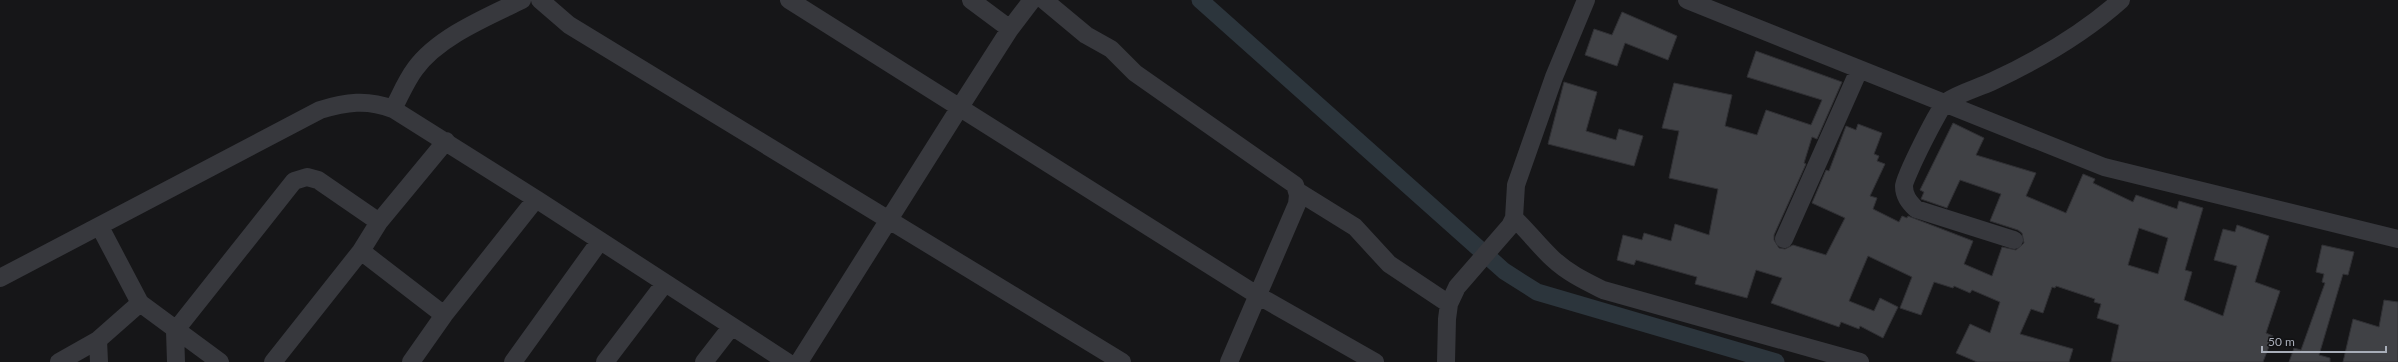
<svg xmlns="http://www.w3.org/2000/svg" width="2398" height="362" viewBox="0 0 2398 362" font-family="Lato,sans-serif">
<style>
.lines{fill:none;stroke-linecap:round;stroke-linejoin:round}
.canal{stroke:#2c353c;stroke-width:17}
.building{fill:#404145;stroke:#303034;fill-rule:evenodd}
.minor{stroke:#37383d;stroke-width:18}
</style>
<rect width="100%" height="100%" fill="#161618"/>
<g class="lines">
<path class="canal" d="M1200,0L1504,271L1537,292L1776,362"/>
</g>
<path class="building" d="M1622,12L1677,36L1668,60L1625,43L1617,66L1585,55L1594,29L1612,35Z
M1756,51L1842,82L1817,139L1812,137L1804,163L1806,164L1774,235V240L1779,248L1785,249L1793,245L1826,255L1845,218L1812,203L1826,170L1829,171L1846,126L1856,130L1858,124L1882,133L1874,154L1879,156L1877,161L1885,164L1870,196L1877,198L1873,209L1899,222L1902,216L1907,218L1908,216L1973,241L1964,264L1992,276L2002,247L2016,250L2024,243L2022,233L2018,230L1990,221L2001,194L1960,180L1947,208L1921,199L1924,192L1920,190L1953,123L1984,138L1976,155L2036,173L2026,196L2066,213L2083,174L2095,179L2093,183L2133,202L2136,195L2177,209L2179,201L2203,208L2185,270L2192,272L2184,300L2223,316L2237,266L2214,260L2223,229L2235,232L2237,225L2269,236L2255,282L2280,291L2266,333L2273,336L2263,362H2111L2119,325L2097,318L2101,304L2094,302L2095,299L2056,286L2055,288L2052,287L2043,313L2031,309L2020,334L2073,349L2069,362H1977L1956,353L1970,324L1990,333L2000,302L1972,290L1970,293L1954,286L1953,288L1934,282L1921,315L1900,308L1912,277L1868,256L1849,301L1874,311L1880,298L1898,307L1883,338L1860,326L1859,329L1841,322L1839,327L1771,303L1782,278L1756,270L1747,298L1695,284L1697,277L1636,260L1634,265L1617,260L1623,235L1642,240L1644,233L1671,241L1675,224L1709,235L1718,189L1669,178L1679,131L1662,128L1674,83L1732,95L1725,126L1757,135L1766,110L1811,125L1822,100L1747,77ZM2139,228L2168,238L2158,274L2128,265Z
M1564,82L1597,92L1586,131L1616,140L1619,129L1643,136L1634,166L1548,144Z
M2322,245L2354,252L2348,275L2343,274L2319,355L2330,358V362H2289L2294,348L2301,350L2325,283L2322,282L2324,274L2316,272Z
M2384,300L2398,302V362H2343L2353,319L2379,327Z"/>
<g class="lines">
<path class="minor" d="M540,0L569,25L1122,362
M789,0L1257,295L1375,362
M971,0L1010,29
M1044,0L1086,35L1111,49L1135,73L1295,185L1298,195L1297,204L1229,362
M1687,0L2104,167L2398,239
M393,109C400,96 406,81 415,69C438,37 487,17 522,0
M1297,191L1355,227L1389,264L1449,304
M1514,218C1528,231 1539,246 1553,259C1568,273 1585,281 1603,290L1860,362
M100,227L140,303
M1784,239L1859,70
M2014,240L1916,209C1909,202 1904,196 1904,186C1904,178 1940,106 1946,102C1959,93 1978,88 1993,81C2040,59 2083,34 2121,0
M361,251L444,315
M0,278L320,110C346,102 367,99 393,109L536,199
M98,340L99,362
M59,362L98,340L140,303L220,362
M176,362L175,331L294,181L307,177L318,180L379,222L446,141
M273,362L361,251L379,222
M411,362L444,315L536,199L787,362
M513,362L600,241
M605,362L665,283
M704,362L732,326
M799,362L960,107L1010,29L1032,0
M1446,362L1447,319L1449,304L1457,287L1510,226L1514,218L1516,185L1522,168L1554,77L1586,0"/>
</g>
<path d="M2262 346v6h124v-6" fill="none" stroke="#a8adb8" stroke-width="2"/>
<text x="2268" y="346" font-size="12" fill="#a8adb8" stroke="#111113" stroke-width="3" paint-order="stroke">50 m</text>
</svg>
